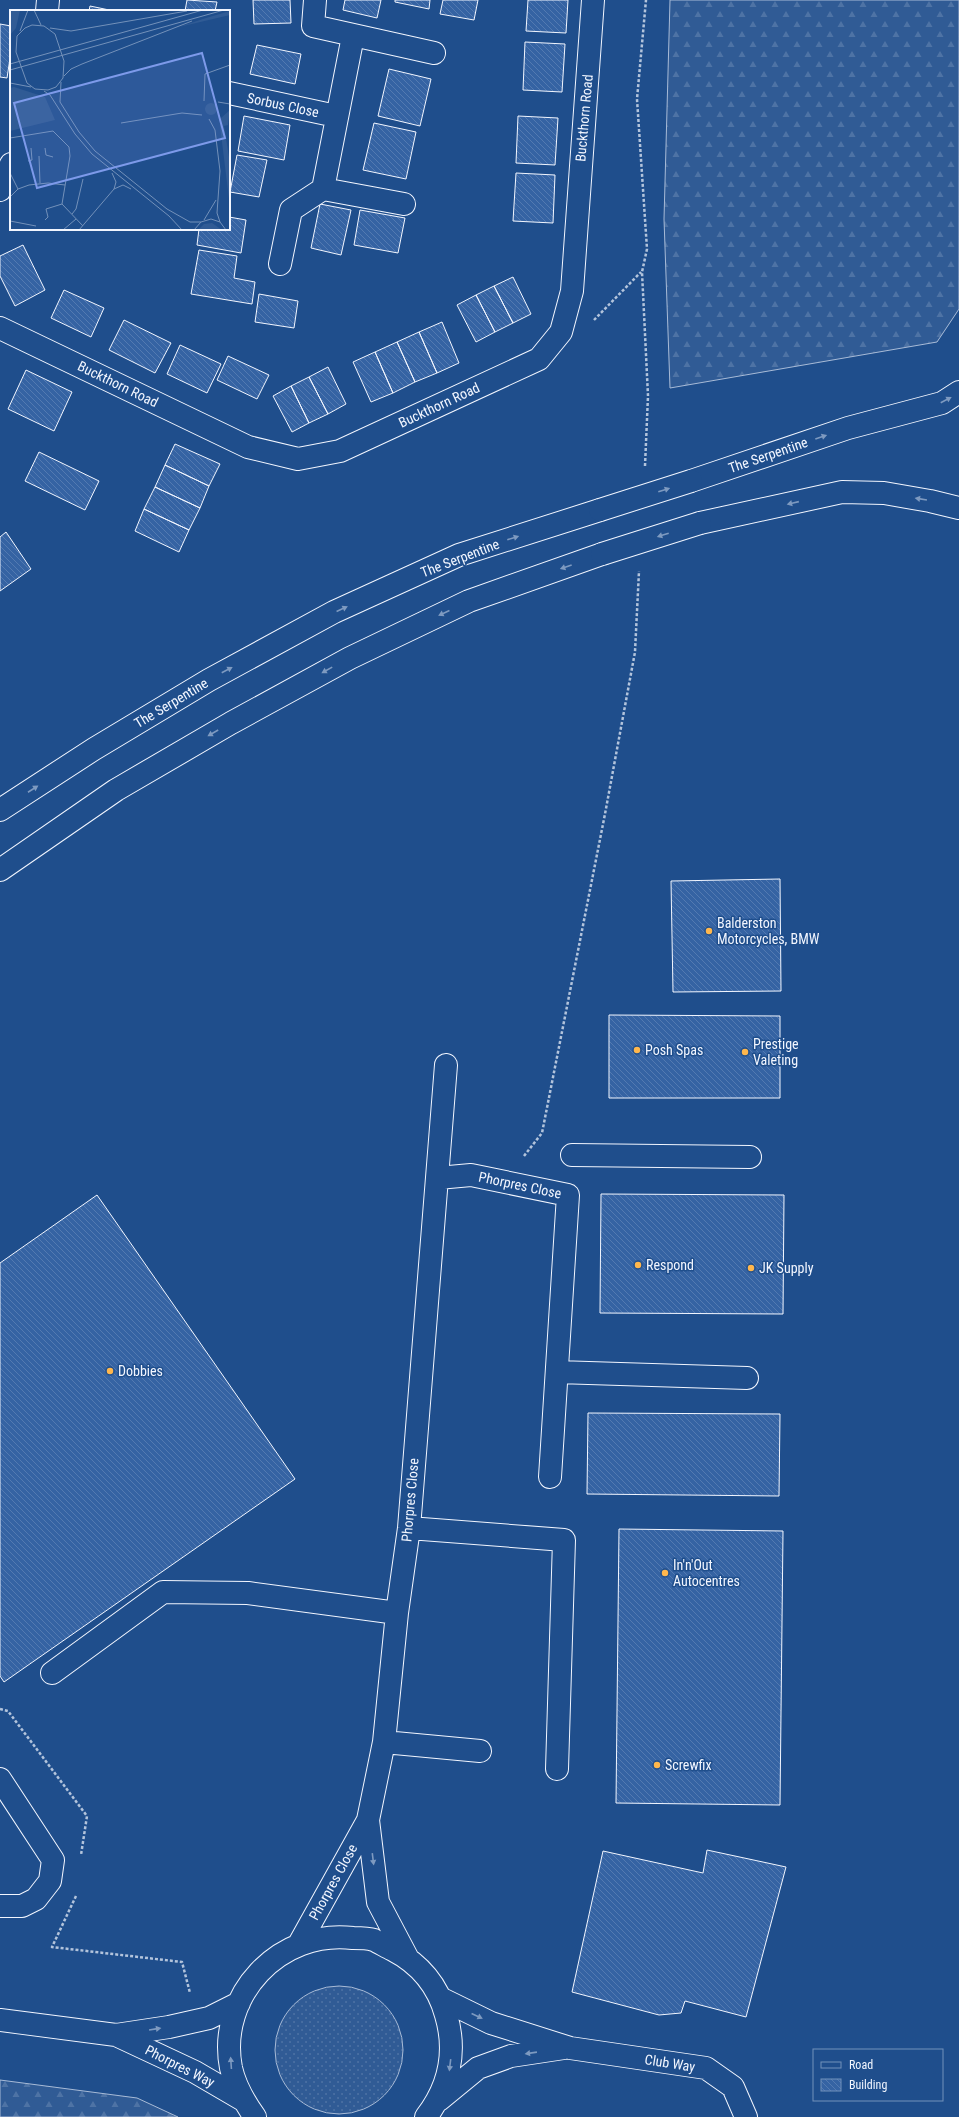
<svg xmlns="http://www.w3.org/2000/svg" width="959" height="2117" viewBox="0 0 959 2117" font-family="'Roboto Condensed',sans-serif">
<style>
.grass{fill:url(#grass-dots);stroke:#a8bbd7}
.forest{fill:url(#forest-firs);stroke:#a8bbd7}
.building{fill:url(#building-back-hatch);stroke:#f2f6ff}
.lines{fill:none;stroke-linecap:round;stroke-linejoin:round}
.minor-casing{stroke:#f2f6ff;stroke-width:24}
.major-casing{stroke:#f2f6ff;stroke-width:24}
.path{stroke:#b3c4dc;stroke-width:2.5;stroke-dasharray:3 2;stroke-linecap:butt}
.minor{stroke:#1f4e8c;stroke-width:22}
.major{stroke:#1f4e8c;stroke-width:22}
.major-bridge-casing{stroke:#f2f6ff;stroke-width:24;stroke-linecap:butt}
.major-bridge{stroke:#1f4e8c;stroke-width:22}
.oneway{fill:#7e9ac0}
.poi-dot{fill:#ffb74d;stroke:#1f4e8c;stroke-width:1.5}
.labels{text-anchor:middle;stroke-width:3;stroke-linejoin:round;paint-order:stroke}
.street-label{font-size:14px;fill:#f2f6ff;stroke:#1f4e8c}
.poi-label{font-size:14px;fill:#f2f6ff;stroke:#1f4e8c;text-anchor:start}
.inset-road{fill:none;stroke:#7391ba;stroke-width:1}
.view{fill:#7d9aea;fill-opacity:0.15;stroke:#7d9aea;stroke-width:2}
.inset-edge{fill:none;stroke:#f2f6ff;stroke-width:2}
</style>
<defs>
<pattern id="grass-dots" width="8" height="8" patternUnits="userSpaceOnUse"><rect width="8" height="8" fill="#305b95"/><path d="M2 2h.1M6 6h.1" fill="none" stroke="#4e73a5" stroke-width="1.8" stroke-linecap="round"/></pattern>
<pattern id="forest-firs" width="22" height="20" patternUnits="userSpaceOnUse"><rect width="22" height="20" fill="#305b95"/><path d="M5 1l3.5 6h-7zM16 11l3.5 6h-7z" fill="#4e73a5"/></pattern>
<pattern id="building-back-hatch" width="6" height="6" patternUnits="userSpaceOnUse"><rect width="6" height="6" fill="#3563a3"/><path d="M-1 5l2 2M0 0l6 6M5-1l2 2" fill="none" stroke="#537ab1"/></pattern>
</defs>
<rect width="100%" height="100%" fill="#1f4e8c"/>
<path class="grass" d="M275 2050a64 64 0 1 1 128 0a64 64 0 1 1-128 0Z"/>
<path class="forest" d="M670,0H959V309L937,342L670,388L664,219Z
M0,2080L137,2098L178,2117H0Z"/>
<path class="building" d="M187,0L217,2L215,11H185Z
M253,0H290L291,23L254,24Z
M345,0H381L377,18L343,10Z
M395,0H430L429,9L395,2Z
M443,0H478L474,20L440,14Z
M528,0H568L566,33L526,31Z
M90,6L114,11H89Z
M0,24L11,26V52L7,78L0,77Z
M525,42L565,44L562,92L523,90Z
M257,45L301,54L295,84L250,74Z
M389,69L431,79L420,126L378,116Z
M244,116L290,125L284,160L238,151Z
M518,116L558,118L555,165L516,163Z
M374,123L416,132L406,179L363,170Z
M237,155L267,160L259,197L230,192Z
M516,173L555,175L553,223L513,221Z
M320,204L351,210L341,255L311,248Z
M360,210L405,218L398,253L354,245Z
M229,217L246,220L241,253L197,245L199,229H229Z
M23,245L45,290L15,306L0,276V256Z
M199,250L237,256L234,278L255,282L252,304L191,294Z
M513,277L531,314L513,323L494,286Z
M494,286L513,323L495,332L476,295Z
M64,290L104,308L91,337L51,318Z
M259,294L298,301L294,328L255,322Z
M476,295L495,332L476,342L457,305Z
M124,320L171,343L155,373L109,350Z
M442,322L459,363L437,373L419,332Z
M419,332L437,373L415,382L397,342Z
M397,342L415,382L393,393L375,352Z
M180,345L221,364L207,393L167,374Z
M375,352L393,393L371,402L353,362Z
M228,356L269,375L257,399L217,380Z
M328,367L346,404L328,414L309,377Z
M26,370L72,392L54,431L8,409Z
M309,377L328,414L309,423L291,386Z
M291,386L309,423L292,432L273,396Z
M175,444L220,464L209,486L165,465Z
M39,452L99,481L85,510L25,481Z
M165,465L209,486L200,508L155,487Z
M155,487L200,508L189,530L144,509Z
M144,509L189,530L179,552L135,531Z
M6,532L31,569L0,591V537Z
M780,879L781,991L673,992L671,881Z
M609,1015L780,1016V1098H609Z
M601,1194L784,1195L783,1314L600,1313Z
M97,1195L295,1479L4,1682L0,1676V1263Z
M588,1413L780,1414L779,1496L587,1494Z
M619,1529L783,1531L780,1805L616,1803Z
M707,1850L786,1867L746,2017L685,2001L681,2013L659,2015L572,1992L603,1851L703,1873Z"/>
<g class="lines">
<g class="minor-casing">
<path id="minor" d="M315,0L313,26L434,53
M47,11L48,0
M229,93L336,116
M323,189L353,36
M0,190L11,164
M280,264L291,210L323,189L404,204
M0,328L248,447L298,459L340,451L539,359L561,332L572,291L593,0
M572,1155L750,1157
M438,1178L471,1175L568,1195L550,1477
M557,1372L747,1378
M409,1528L564,1540L557,1769
M52,1673L163,1592L248,1593L397,1613
M384,1742L480,1751
M0,1779L53,1860L50,1881L36,1899L22,1906H0
M368,1820L378,1902L407,1957
M299,1944L368,1820L384,1742L397,1613L409,1528L446,1065
M442,1999L491,2023L570,2048L706,2068L733,2087L746,2117
M0,2020L116,2035L169,2027L209,2018L239,2003
M116,2035L195,2072L243,2100
M439,2100L478,2068L511,2056L564,2048
M255,2117C245,2103 235,2086 231,2068C217,1995 280,1929 353,1938C360,1938 368,1938 374,1940C380,1943 387,1947 393,1950C420,1964 438,1986 446,2015C457,2052 449,2087 426,2117"/>
</g>
<g class="major-casing">
<path id="major" d="M691,481L848,428L942,403L959,392
M700,523L842,492L884,493L930,501L959,508
M0,810L94,749L209,680L334,612L459,555L600,510
M0,870L116,790L231,723L350,658L469,601L602,554"/>
</g>
<path class="path" d="M594,320L641,272
M645,466L648,396L642,272L647,249L637,99L646,0
M524,1156L542,1133L605,814L635,652L639,571
M0,1709L8,1711L87,1816L81,1855
M76,1896L52,1947L182,1962L190,1993"/>
<use href="#minor" class="minor"/>
<use href="#major" class="major"/>
<g class="major-bridge-casing">
<path id="major-bridge" d="M600,510L691,481
M602,554L700,523"/>
</g>
<use href="#major-bridge" class="major-bridge"/>
</g>
<defs><path id="oneway-solid" d="M-6-.8H1V-3.2L6.5 0L1 3.2V.8H-6Z"/></defs>
<g class="oneway">
<use href="#oneway-solid" transform="translate(946 400) rotate(-28)"/>
<use href="#oneway-solid" transform="translate(821 437) rotate(-19)"/>
<use href="#oneway-solid" transform="translate(664 490) rotate(-18)"/>
<use href="#oneway-solid" transform="translate(921 499) rotate(-171)"/>
<use href="#oneway-solid" transform="translate(793 503) rotate(167)"/>
<use href="#oneway-solid" transform="translate(663 535) rotate(163)"/>
<use href="#oneway-solid" transform="translate(513 538) rotate(-17)"/>
<use href="#oneway-solid" transform="translate(566 567) rotate(161)"/>
<use href="#oneway-solid" transform="translate(342 609) rotate(-25)"/>
<use href="#oneway-solid" transform="translate(444 613) rotate(155)"/>
<use href="#oneway-solid" transform="translate(227 670) rotate(-28)"/>
<use href="#oneway-solid" transform="translate(327 670) rotate(151)"/>
<use href="#oneway-solid" transform="translate(213 733) rotate(150)"/>
<use href="#oneway-solid" transform="translate(33 789) rotate(-33)"/>
<use href="#oneway-solid" transform="translate(373 1859) rotate(83)"/>
<use href="#oneway-solid" transform="translate(477 2016) rotate(25)"/>
<use href="#oneway-solid" transform="translate(155 2029) rotate(-9)"/>
<use href="#oneway-solid" transform="translate(531 2053) rotate(172)"/>
<use href="#oneway-solid" transform="translate(231 2063) rotate(-94)"/>
<use href="#oneway-solid" transform="translate(450 2065) rotate(97)"/>
</g>
<g class="poi-dot">
<circle cx="709" cy="931" r="4"/>
<circle cx="637" cy="1050" r="4"/>
<circle cx="745" cy="1052" r="4"/>
<circle cx="638" cy="1265" r="4"/>
<circle cx="751" cy="1268" r="4"/>
<circle cx="110" cy="1371" r="4"/>
<circle cx="665" cy="1573" r="4"/>
<circle cx="657" cy="1765" r="4"/>
</g>
<g class="labels">
<g class="street-label">
<text transform="translate(283 105) rotate(12)" y="5">Sorbus Close</text>
<text transform="translate(584 118) rotate(-85)" y="5">Buckthorn Road</text>
<text transform="translate(118 384) rotate(26)" y="5">Buckthorn Road</text>
<text transform="translate(439 405) rotate(-25)" y="5">Buckthorn Road</text>
<text transform="translate(768 455) rotate(-19)" y="5">The Serpentine</text>
<text transform="translate(460 558) rotate(-21)" y="5">The Serpentine</text>
<text transform="translate(171 703) rotate(-31)" y="5">The Serpentine</text>
<text transform="translate(520 1185) rotate(12)" y="5">Phorpres Close</text>
<text transform="translate(410 1500) rotate(-85)" y="5">Phorpres Close</text>
<text transform="translate(333 1882) rotate(-61)" y="5">Phorpres Close</text>
<text transform="translate(670 2063) rotate(9)" y="5">Club Way</text>
<text transform="translate(180 2066) rotate(27)" y="5">Phorpres Way</text>
</g>
<g class="poi-label">
<text x="717" y="928">Balderston<tspan x="717" dy="16">Motorcycles, BMW</tspan></text>
<text x="753" y="1049">Prestige<tspan x="753" dy="16">Valeting</tspan></text>
<text x="645" y="1055">Posh Spas</text>
<text x="646" y="1270">Respond</text>
<text x="759" y="1273">JK Supply</text>
<text x="118" y="1376">Dobbies</text>
<text x="673" y="1570">In'n'Out<tspan x="673" dy="16">Autocentres</tspan></text>
<text x="665" y="1770">Screwfix</text>
</g>
</g>
<g transform="translate(10 10)">
<rect width="220" height="220" fill="#1f4e8c"/>
<path d="M220,1V5L169,17L196,8ZM195 99a6 6 0 1 1 12 0a6 6 0 1 1-12 0ZM202,213L212,220H188L194,214Z" fill="#305b95"/>
<path d="M0,0H10L6,18L0,25ZM4,77L35,87L45,110L0,121V78ZM220,100L218,115L214,116L220,153V197L210,116L211,108Z" fill="#305b95"/>
<path class="inset-road" d="M24,0L31,15M22,15L34,16L45,24L54,51L53,68L46,77L38,80L25,79L17,73L6,42L7,26L15,18ZM40,18L61,21L177,1M10,21L18,0M0,54L193,0M0,60L214,0M54,66L61,59L72,54L182,11M51,72L50,92L69,122L85,141L157,199L180,212H191M0,73L21,77M34,81L40,85L65,124L82,144L159,206L172,220M194,91L195,64L220,55M208,92L220,94M199,109L205,120L210,161L207,203L210,212M111,113L172,103L192,105M0,128L43,121L59,137L60,146L52,194L73,216M35,138L36,145L43,147M29,146L30,173M18,151L22,150L21,138M0,163L8,179M102,163L106,172L104,179M104,179L113,175L121,179M0,187L8,179L19,175L38,173L55,175M62,204L66,199L73,169M35,210L38,207L36,199L52,194M194,210L206,190M0,211L26,216M53,220L66,209M69,220L104,179M184,220L191,212L201,209L210,212L216,220"/>
<path class="view" d="M192,43L215,128L27,178L4,93Z"/>
<rect width="220" height="220" class="inset-edge"/>
</g>
<rect x="813" y="2049" width="130" height="52" fill="#1f4e8c" stroke="#7391ba"/>
<rect x="821" y="2062" width="20" height="6" fill="#1f4e8c" stroke="#7391ba"/>
<text x="849" y="2069" font-size="12" fill="#f2f6ff">Road</text>
<rect x="821" y="2079" width="20" height="12" fill="url(#building-back-hatch)" stroke="#7391ba"/>
<text x="849" y="2089" font-size="12" fill="#f2f6ff">Building</text>
</svg>
